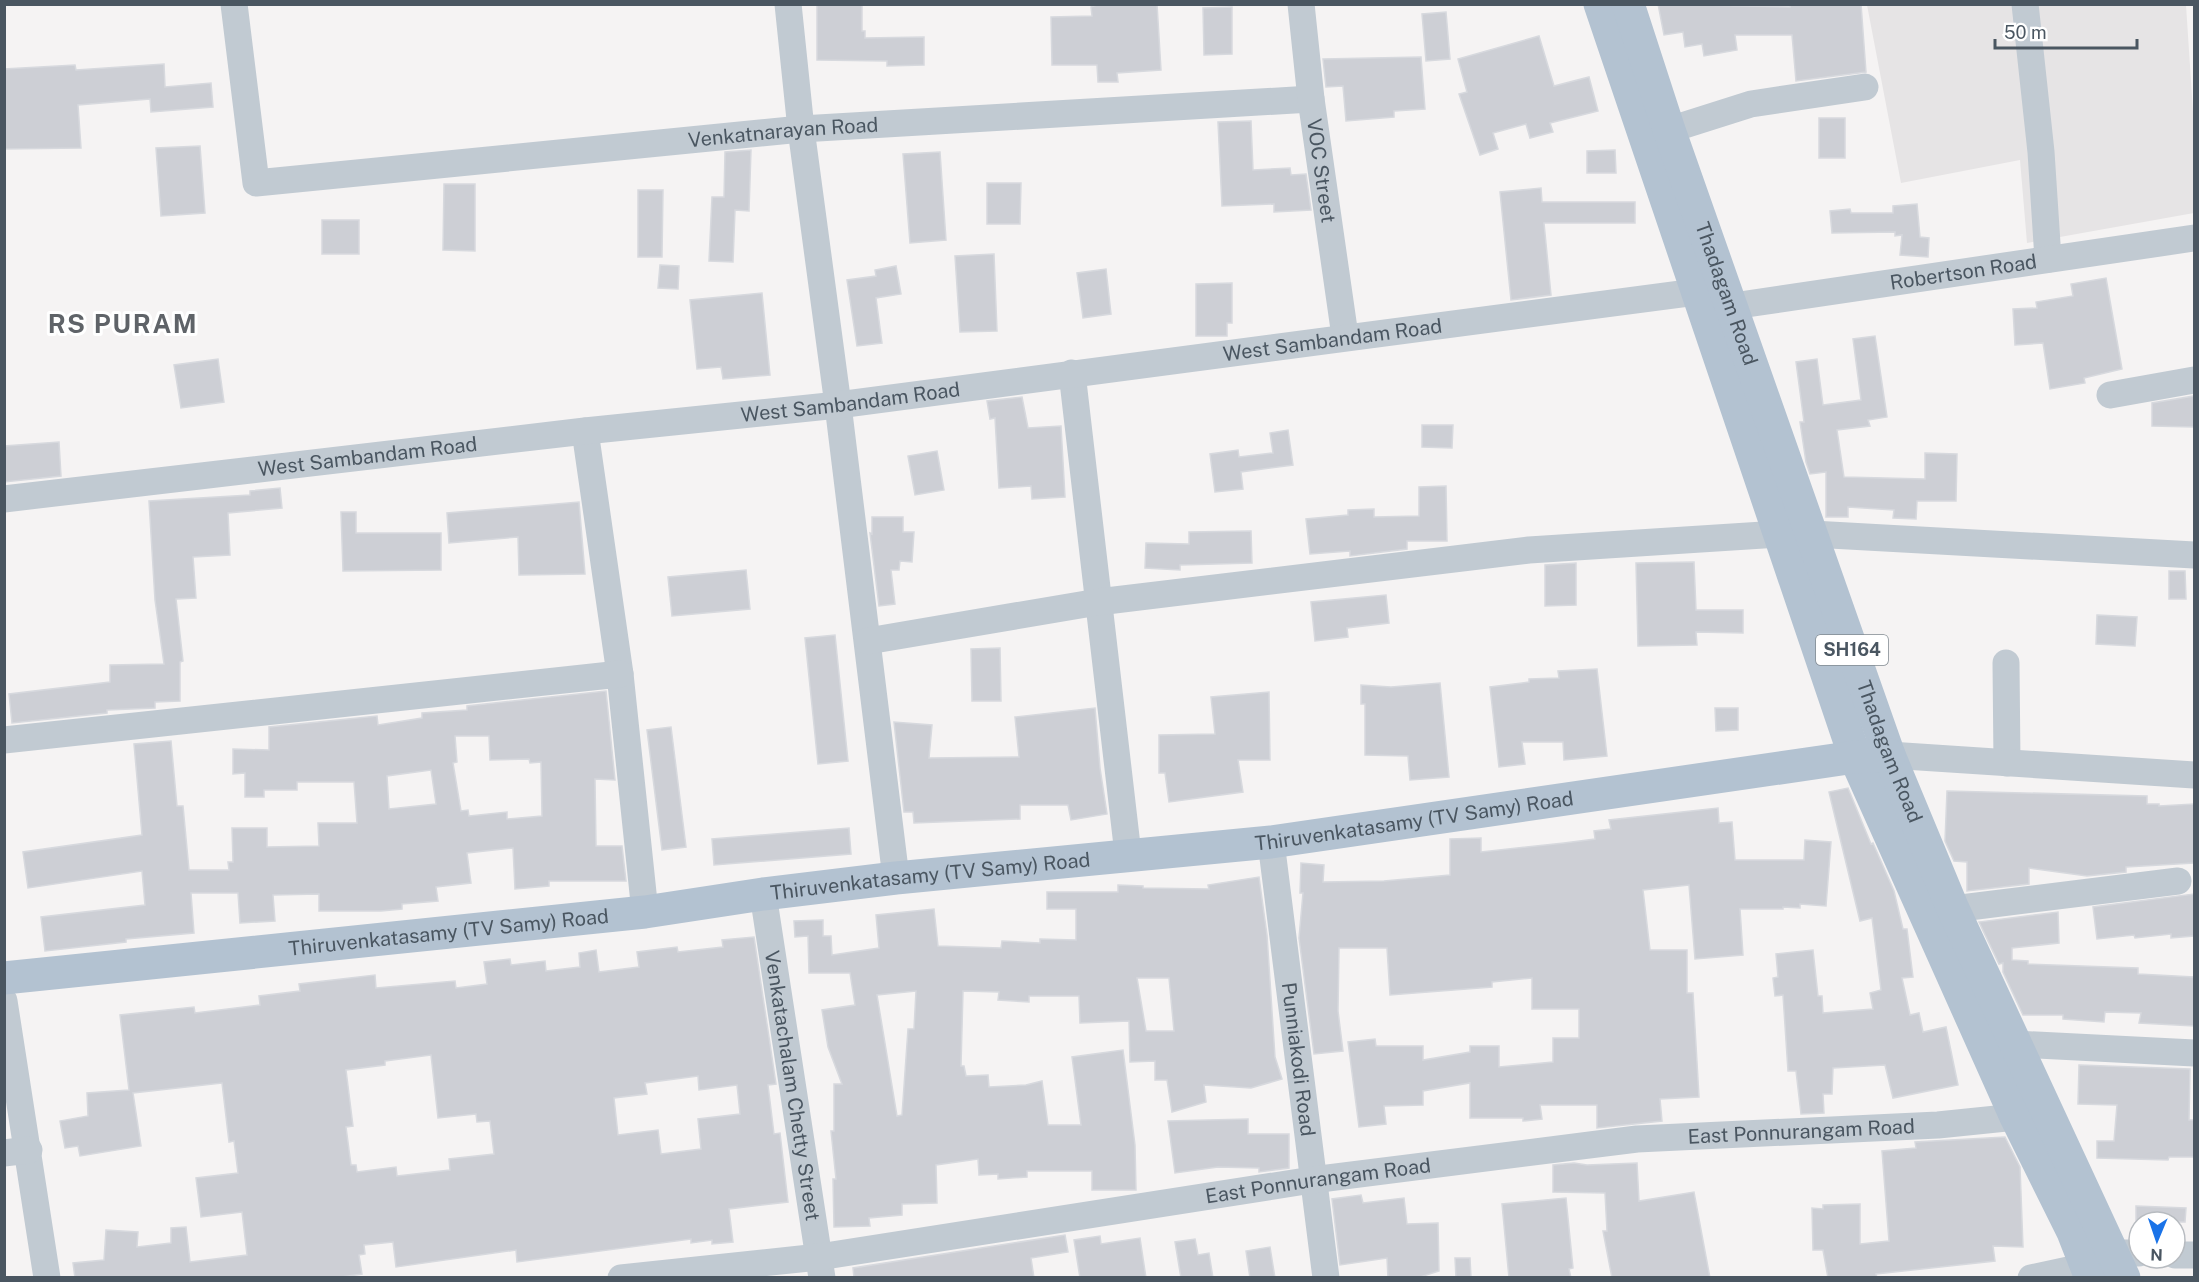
<svg xmlns="http://www.w3.org/2000/svg" width="2199" height="1282" viewBox="0 0 2199 1282" font-family="'Public Sans',sans-serif">
<style>
.education{fill:#e6e4e5}
.building{fill:#cdcfd5;stroke:#d7d9de;stroke-width:1.5;fill-rule:evenodd}
.lines{fill:none;stroke-linecap:round;stroke-linejoin:round}
.minor{stroke:#c1cad2;stroke-width:27}
.major{stroke:#b3c2d1;stroke-width:33}
.labels{text-anchor:middle;stroke-width:6;stroke-linejoin:round;paint-order:stroke}
.shield{fill:#fff;stroke:#808990;stroke-width:1.5}
.shield-label{font-size:18px;font-weight:bold;fill:#4a5661}
.street-label{font-size:20px;fill:#4a5661;stroke:#fff}
.district-label{font-size:26px;font-weight:bold;letter-spacing:1.5px;fill:#5f6368;stroke:#fff}
</style>
<rect width="100%" height="100%" fill="#f5f3f3"/>
<path class="education" d="M1867,5H2186L2194,127V213L2027,243L2020,160L1901,183Z"/>
<path class="building" d="M817,4H862V31H865V38L924,37V65L887,66V61L817,60Z
M1100,4H1157L1161,70L1117,73L1118,82H1098L1097,65H1052L1051,17L1092,16L1091,7Z
M1658,4L1790,7V4H1861L1866,72L1796,81L1792,35H1735L1737,50L1704,56L1702,44L1685,47L1683,32L1664,35Z
M1232,7V54L1204,55L1203,8Z
M1446,12L1450,59L1426,61L1422,14Z
M1539,36L1554,86L1589,77L1598,111L1550,123L1553,132L1530,138L1526,124L1493,133L1498,149L1480,155L1459,94L1467,92L1458,59Z
M1421,57L1425,109L1394,111V117L1346,121L1343,86L1326,87L1323,59Z
M164,64L165,87L211,83L213,107L151,112L150,99L78,105L81,148L4,149V69L75,65L76,70Z
M1819,118H1845V158H1819Z
M1251,121L1253,170L1290,168L1291,175L1306,174L1311,210L1274,212V204L1222,206L1218,122Z
M200,146L205,213L161,216L156,148Z
M751,150L749,211L735,210L733,262L709,261L712,197H724L725,152Z
M1615,150L1616,173H1587V151Z
M940,152L946,240L910,243L903,154Z
M987,183H1021L1020,224H987Z
M444,184H475V251L443,250Z
M1541,188L1542,202H1635V223H1544L1551,295L1511,300L1500,192Z
M638,190H663L662,257H638Z
M1917,204L1920,237L1929,238L1928,257L1900,255L1902,235L1895,236V232L1832,233L1830,211L1850,209L1851,213H1893V206Z
M322,220H359V254H322Z
M994,254L997,331L960,332L955,256Z
M660,265L679,266L678,289L658,288Z
M896,266L901,294L876,298L882,343L857,346L847,280L876,276L875,270Z
M1106,269L1111,314L1083,318L1077,273Z
M2106,278L2122,369L2084,378L2085,383L2050,389L2043,343L2015,345L2013,309L2037,308L2036,302L2073,296L2071,284Z
M1232,283V323H1227V336H1196V284Z
M762,293L770,375L723,379L721,367L697,369L690,300Z
M1875,336L1887,417L1868,420L1870,426L1837,430L1844,477L1925,479V453L1957,454L1956,501H1917L1916,519L1893,518L1894,510L1848,507V517H1826V472L1810,474L1806,462L1800,422H1804L1796,362L1817,359L1823,405L1861,400L1853,339Z
M218,359L224,402L181,408L174,365Z
M2194,396V427L2152,426V403Z
M1022,397L1028,428L1061,426L1065,497L1032,499L1031,486L999,488L995,418L990,419L987,401Z
M1422,425H1453L1452,448L1422,447Z
M1288,430L1293,465L1241,472L1243,489L1215,492L1210,454L1238,450L1239,457L1273,453L1270,433Z
M59,442L61,476L4,482V446Z
M937,451L944,490L915,495L908,456Z
M1446,486L1447,541H1407V549L1350,556V551L1310,554L1306,519L1348,515V510L1374,509V517L1419,516V487Z
M280,488L282,508L228,513L230,555L193,557L196,598L176,599L183,661L180,662V701L155,702V708L107,710V713L12,723L9,694L110,682V665L164,664L155,600L149,501L250,495V491Z
M579,502L585,574L519,575L518,537L449,543L447,513Z
M341,512H356V533H441V570L343,571Z
M872,517H903V532H914L912,562L900,561L899,570H891L895,604L879,606L870,533L872,534Z
M1251,531L1252,563L1180,565V570L1145,568L1146,543L1189,544V532Z
M1694,562L1696,610H1743V633L1696,632L1697,645L1638,646L1636,563Z
M1576,563V605L1545,606V565Z
M746,570L750,609L672,616L668,577Z
M2169,571H2185L2186,599H2169Z
M1386,595L1389,623L1347,628L1348,637L1315,641L1311,602Z
M2097,615L2137,617L2135,646L2096,644Z
M835,635L848,761L818,764L805,638Z
M1000,648L1001,701H972L971,649Z
M1597,669L1607,756L1564,760L1563,742H1522L1525,764L1499,767L1490,687L1529,682V679L1559,678L1558,671Z
M1440,683L1449,777L1410,780L1408,756L1365,755V704H1361V685L1391,687Z
M606,691L615,780L595,779L596,846H622L626,881H549V886L515,889L513,848L467,853L471,883L436,887L438,901L402,904V909L381,911H319V894L273,895L275,921L240,923L238,893H191L194,933L126,939V942L45,951L41,917L145,905L142,871L28,888L23,852L142,835L134,744L171,741L177,806H183L189,870H229L228,862H233L232,828H267V847L319,846L318,823H357L354,782H297V790H264V797H245V773L233,774V749L269,750V727L377,716L378,725L422,718V713L467,710V706ZM455,736H489L490,760L529,759L530,763L541,762L542,816L507,819V812L469,816L468,810L461,811L453,763L457,762ZM431,770L436,804L389,809L387,776Z
M1269,692L1270,760H1238L1243,792L1169,802L1165,773H1159V735L1215,734L1211,697Z
M1095,708L1100,768L1107,814L1071,820L1068,805H1020V819L914,823L913,812H904L894,722L932,725L929,758L1019,757L1015,717Z
M1715,708H1738V730L1716,731Z
M671,727L686,847L662,850L647,730Z
M1848,788L1871,844L1873,843L1894,891L1903,929H1907L1913,977L1902,978L1910,1015L1919,1013L1923,1032L1946,1027L1958,1085L1893,1098L1885,1065L1833,1068L1832,1094H1823L1824,1113L1801,1114L1796,1071H1788L1783,995L1775,996L1773,978L1778,977L1776,954L1813,950L1818,996H1822L1823,1013L1873,1009L1870,993L1881,990L1872,918L1860,921L1829,792Z
M1947,791L2147,796V804H2159V806L2194,804V863L2126,867V872L2087,876L2029,868V884L1967,891V862L1954,861L1945,841Z
M1718,808L1719,823L1732,822L1735,860H1804L1805,840L1831,842L1826,906L1800,904V908L1783,907V909H1740L1743,955L1695,959L1689,885L1643,890L1650,950H1687V993H1693L1699,1097L1660,1099L1662,1121L1597,1128V1105H1540L1542,1119L1523,1121V1118H1470V1083L1423,1091V1105L1384,1106L1386,1124L1359,1127L1348,1042L1375,1039L1376,1046H1423V1060L1470,1052V1046H1499V1067L1553,1062V1038H1579V1009H1532V978L1492,982V987L1390,995L1387,948H1339L1338,1011L1343,1051L1314,1054L1299,938L1303,893H1300L1301,863L1324,865L1323,882L1384,881L1450,875V839L1481,838V852L1564,843L1595,839L1594,831L1611,829L1609,820Z
M849,828L851,854L714,865L712,839Z
M1259,877L1267,935L1275,1057L1282,1079L1251,1088L1204,1085L1206,1102L1172,1112L1167,1080H1155V1061L1130,1062L1129,1021L1080,1023L1079,996H1029V1002L998,1000L999,992L963,991L961,1066H964L966,1076L988,1075L989,1087L1026,1085L1042,1081L1048,1125H1081L1072,1057L1123,1050L1135,1145L1136,1190H1092V1171H1027V1177L998,1179V1174L979,1175L978,1159L936,1165L937,1203L902,1204V1215L869,1218L870,1226L834,1227L833,1179H836L831,1131H834V1084H842L828,1047L822,1010L855,1005L850,973H809L808,936L795,937L794,921L823,920V936H831L832,955L879,948L876,915L934,909L938,946L1001,948L1002,941L1040,943V939L1076,940V909H1047V892H1118V885L1143,886V888L1209,889L1208,885ZM1137,978H1169L1174,1031H1146ZM916,991L914,1029H908L902,1115L897,1116L877,995Z
M2194,894V936L2171,938V934L2135,938L2134,935L2097,939L2093,907Z
M2058,912L2059,943L2012,948V960L2028,961V964L2138,968V974L2194,977V1026L2139,1023L2141,1013L2105,1012L2104,1022L2063,1019V1015H2023L2003,972V963L1999,964L1979,922Z
M754,937L776,1084L768,1085L774,1134L780,1133L788,1202L729,1209L733,1242L712,1244V1240L691,1243V1239L517,1262L516,1250L396,1267L393,1242L364,1245L365,1254L359,1255L362,1274L335,1278H75L73,1263L104,1260L106,1230L138,1232L137,1247L171,1243V1228L186,1227L190,1262L247,1255L242,1212L201,1217L196,1178L238,1173L234,1141L229,1142L222,1083L133,1093L141,1146L80,1156L78,1146L65,1148L60,1121L88,1116L87,1093L129,1090L120,1015L194,1007L195,1013L260,1005L259,996L300,991L299,984L375,975L376,988L455,981L456,988L487,984L484,962L510,959L511,965L545,961L546,971L580,967L579,953L596,950L599,972L639,967L637,952L677,947L678,952L723,947L722,940ZM431,1055L438,1118L476,1114L477,1122L490,1121L494,1154L449,1159L450,1170L397,1176L396,1167L357,1172L356,1165H351L346,1127L353,1126L346,1070L385,1065V1061ZM698,1076L699,1090L737,1085L740,1114L698,1119L701,1149L661,1154L658,1130L618,1135L614,1098L647,1094L645,1083Z
M2079,1065L2190,1069L2189,1120H2194V1157H2169L2168,1160L2097,1158V1141H2114L2117,1105L2078,1104Z
M1248,1119V1134H1289V1168L1259,1172V1168L1218,1167L1175,1173L1168,1121Z
M2005,1137L2020,1167L2023,1247L1993,1246L1995,1261L1876,1274L1877,1278H1828L1823,1250H1813L1812,1208L1823,1209V1205L1860,1204V1244L1889,1241L1882,1151L1916,1148L1915,1142Z
M1574,1163L1587,1165L1637,1163L1639,1201L1694,1192L1710,1278H1612L1603,1231H1607L1605,1193L1553,1192V1165Z
M1361,1195L1363,1203L1404,1198L1407,1224L1438,1223L1439,1271L1417,1278H1388L1387,1258L1340,1265L1332,1199Z
M1566,1198L1573,1268L1569,1269L1571,1278H1509L1502,1204Z
M2136,1206L2186,1208L2185,1222H2136Z
M1065,1235L1068,1252L1031,1258L1034,1278H854L853,1268Z
M1100,1236L1101,1244L1140,1238L1146,1278H1080L1074,1240Z
M1195,1239L1198,1255L1209,1253L1213,1278H1181L1175,1242Z
M1270,1247L1275,1278H1250L1246,1251Z
M1455,1258H1470L1471,1278H1456Z"/>
<g class="lines">
<g class="minor">
<path id="s1" d="M234,4L256,183L801,129L1311,99"/>
<path d="M788,4L801,129L838,405L896,878"/>
<path id="s2" d="M1301,4L1311,99L1345,336"/>
<path d="M2025,4L2041,152L2048,259"/>
<path d="M1669,130L1751,104L1865,87"/>
<path d="M1072,373L1128,854"/>
<path d="M2110,395L2194,380"/>
<path d="M585,431L620,674L645,912"/>
<path id="s3" d="M4,499L585,431L838,405L1696,292L1733,306L2194,238"/>
<path d="M1812,534L2194,555"/>
<path d="M868,641L1098,602L1529,550L1779,534"/>
<path d="M2006,663L2007,763"/>
<path d="M4,740L620,674"/>
<path d="M1889,755L2194,775"/>
<path id="s4" d="M1271,842L1326,1278"/>
<path id="s5" d="M763,894L822,1278"/>
<path d="M1953,909L2178,881"/>
<path d="M4,1001L47,1278"/>
<path d="M2015,1044L2194,1053"/>
<path d="M4,1153L29,1150"/>
<path d="M2114,1253H2139"/>
<path d="M2175,1255H2194"/>
<path id="s6" d="M621,1278L819,1257L1312,1180L1637,1139L1938,1125L2016,1117"/>
<path d="M2031,1278L2087,1266"/>
</g>
<g class="major">
<path d="M1600,4L1855,757L2016,1117L2073,1232L2091,1278"/>
<path id="s7" d="M1628,4L1669,130L1889,755L1953,909L2124,1278"/>
<path id="s8" d="M4,978L645,912L763,894L896,878L1271,842L1855,757L1889,755"/>
</g>
</g>
<g class="labels">
<rect class="shield" x="1816" y="635" width="72" height="30" rx="4.5"/>
<g class="shield-label">
<text x="1852" y="656">SH164</text>
</g>
<g class="street-label">
<text dy="7" stroke="none"><textPath href="#s1" startOffset="710">Venkatnarayan Road</textPath></text>
<text dy="7" stroke="none"><textPath href="#s2" startOffset="168">VOC Street</textPath></text>
<text dy="7" stroke="none"><textPath href="#s3" startOffset="1977">Robertson Road</textPath></text>
<text dy="7" stroke="none"><textPath href="#s7" startOffset="306">Thadagam Road</textPath></text>
<text dy="7" stroke="none"><textPath href="#s3" startOffset="1338">West Sambandam Road</textPath></text>
<text dy="7" stroke="none"><textPath href="#s3" startOffset="852">West Sambandam Road</textPath></text>
<text dy="7" stroke="none"><textPath href="#s3" startOffset="366">West Sambandam Road</textPath></text>
<text dy="7" stroke="none"><textPath href="#s7" startOffset="792">Thadagam Road</textPath></text>
<text dy="7" stroke="none"><textPath href="#s8" startOffset="1419">Thiruvenkatasamy (TV Samy) Road</textPath></text>
<text dy="7" stroke="none"><textPath href="#s8" startOffset="932">Thiruvenkatasamy (TV Samy) Road</textPath></text>
<text dy="7" stroke="none"><textPath href="#s8" startOffset="447">Thiruvenkatasamy (TV Samy) Road</textPath></text>
<text dy="7" stroke="none"><textPath href="#s4" startOffset="219">Punniakodi Road</textPath></text>
<text dy="7" stroke="none"><textPath href="#s5" startOffset="194">Venkatachalam Chetty Street</textPath></text>
<text dy="7" stroke="none"><textPath href="#s6" startOffset="1190">East Ponnurangam Road</textPath></text>
<text dy="7" stroke="none"><textPath href="#s6" startOffset="704">East Ponnurangam Road</textPath></text>
</g>
<g class="district-label">
<text x="123" y="333">RS PURAM</text>
</g>
</g>
<rect width="2199" height="1282" fill="none" stroke="#4a5661" stroke-width="12"/>
<g transform="translate(2157 1240) rotate(182)"><circle r="28" fill="#ffffff" stroke="#b7bbc0" stroke-width="1.5"/>
<path d="M0-4.5L10 22L0 15L-10 22Z" fill="#1a73e8"/>
<text y="-9" font-size="16" font-weight="bold" text-anchor="middle" fill="#4a5661">N</text>
</g>
<path d="M1995 39v9h142v-9" fill="none" stroke="#4a5661" stroke-width="3"/>
<text x="2004" y="39" font-size="18" fill="#4a5661" stroke="#ffffff" stroke-width="4.5" paint-order="stroke">50 m</text>
</svg>
